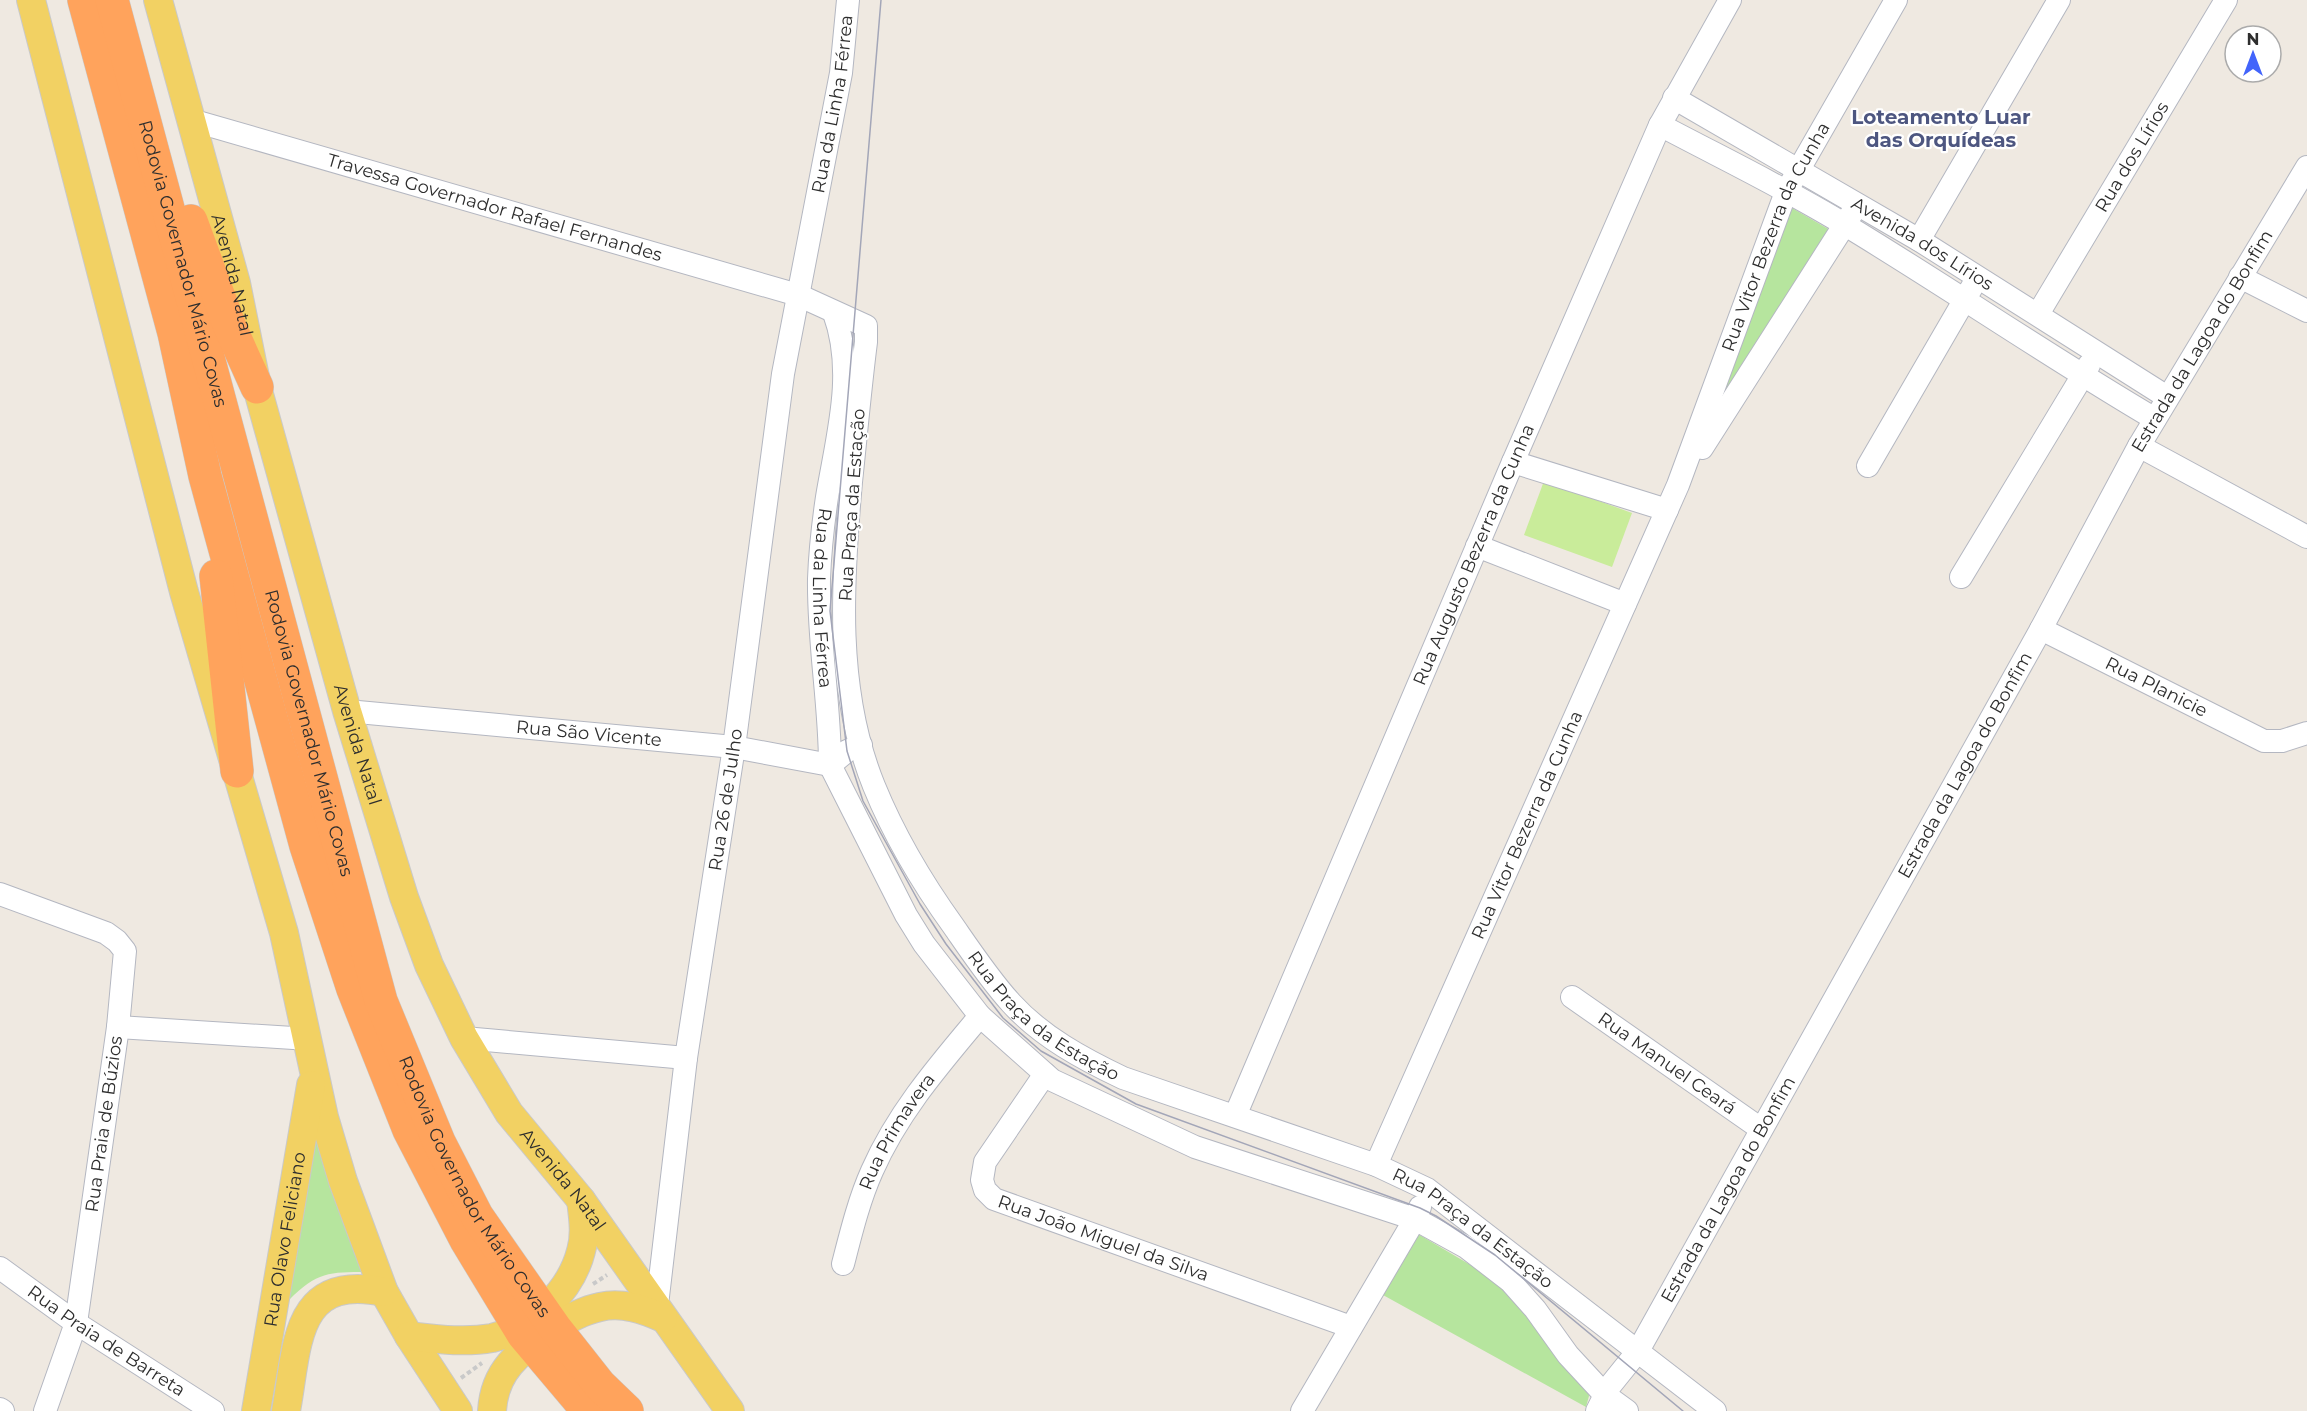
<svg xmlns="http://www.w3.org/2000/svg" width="2307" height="1411" viewBox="0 0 2307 1411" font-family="Montserrat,sans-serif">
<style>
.green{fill:#b6e59e}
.pitch{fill:#c9ec9a}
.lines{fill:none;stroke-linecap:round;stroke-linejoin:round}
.minor-casing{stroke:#b4b7c1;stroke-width:24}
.major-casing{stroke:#c9c9c9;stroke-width:30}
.highway-casing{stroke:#c9c9c9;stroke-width:34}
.path{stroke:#c9c9c9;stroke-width:4;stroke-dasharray:4.5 3;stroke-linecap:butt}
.minor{stroke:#fff;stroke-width:22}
.major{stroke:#f2d163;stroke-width:28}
.highway{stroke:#ffa35c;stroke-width:33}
.tram{stroke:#a3a6b8;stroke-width:1.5}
.labels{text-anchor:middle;stroke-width:4.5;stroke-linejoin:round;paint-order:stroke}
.street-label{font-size:18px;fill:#2e2e2e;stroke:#fff}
.neighbourhood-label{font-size:20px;font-weight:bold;fill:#4d5680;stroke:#fff}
</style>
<rect width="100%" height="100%" fill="#efe9e1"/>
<path class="green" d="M1792,208L1830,230L1704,434Z
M314,1122L367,1272C329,1272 317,1272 289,1300L282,1288Z
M1418,1234L1479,1270L1514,1295L1587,1386L1589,1396L1586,1407L1383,1295Z"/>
<path class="pitch" d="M1544,481L1632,513L1612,567L1524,535Z"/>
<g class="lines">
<g class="minor-casing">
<g id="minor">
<path id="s1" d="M1674,98L1919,240L2167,397"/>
<path id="s2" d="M191,120L798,295L866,326V342C860,389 856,435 851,482C842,583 835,690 874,786C894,835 923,884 954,927C972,953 990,980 1011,1003C1042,1037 1083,1059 1123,1078L1376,1165L1427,1189L1715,1411"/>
<path d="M1660,125C1722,158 1787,189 1847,226C1951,289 2051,358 2155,419"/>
<path d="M1919,240L2059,0"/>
<path d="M2240,277L2307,311"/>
<path id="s3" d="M834,313C856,373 837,436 827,497C823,524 820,552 819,579C818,642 830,703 830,765L906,915L924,944L980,1016L1052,1080L1195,1147L1415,1219L1466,1247L1510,1281L1535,1309L1568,1355L1605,1395L1627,1411"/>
<path id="s4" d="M2038,314L2226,0"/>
<path d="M2139,446L2307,537"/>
<path d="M1702,448L1852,213"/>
<path d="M1513,462L1667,510"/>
<path d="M1868,466L1972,287"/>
<path d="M1477,546L1625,604"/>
<path d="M1961,577L2089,365"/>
<path id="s5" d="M2041,629L2264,741H2282L2307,733"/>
<path id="s6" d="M347,711L734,747L830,765L847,751L861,745"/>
<path d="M0,894L106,933L117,941L125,951L118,1027L76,1323L45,1411"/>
<path id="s7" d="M1572,997L1761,1129"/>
<path d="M118,1027L309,1039"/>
<path d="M464,1038L686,1058"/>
<path id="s8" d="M1045,1074L985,1162L982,1180L985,1190L994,1199L1351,1327"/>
<path id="s9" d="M1235,1116L1513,462L1660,125L1730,0"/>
<path id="s10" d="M1376,1165L1678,485L1786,192L1896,0"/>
<path id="s11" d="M843,1264C851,1233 859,1200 872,1171C898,1112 939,1065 980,1016"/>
<path id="s12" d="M0,1268L76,1323L213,1411"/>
<path id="s13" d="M657,1305L686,1058L734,747L783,374L841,73L848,0"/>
<path d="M0,1409L3,1411"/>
<path d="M1302,1411L1415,1219L1420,1207"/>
<path id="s14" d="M1597,1411L1609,1387L1638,1351L2041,629L2139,446L2307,167"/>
</g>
</g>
<g class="major-casing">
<g id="major">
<path d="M31,0L184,592L284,933L324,1117L343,1181L384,1292L409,1336L458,1411"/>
<path id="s15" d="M158,0L236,283L257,387L347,711L404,897L429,965L464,1038L509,1113L581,1200L730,1411"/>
<path d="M409,1336C436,1339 464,1343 492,1338C532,1329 571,1291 581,1251C586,1234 583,1217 581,1200"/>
<path id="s16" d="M256,1411L311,1085"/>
<path d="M286,1411C298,1347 293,1273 384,1292"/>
<path d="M492,1411C493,1394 499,1377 510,1364C529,1342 571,1313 600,1307C622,1302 643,1309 663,1318"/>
</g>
</g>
<g class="highway-casing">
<g id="highway">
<path d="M84,0L174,333L205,476L306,846L353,989L409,1130L466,1240L523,1334L588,1411"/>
<path id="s17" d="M112,0L381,1001L439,1142L477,1216L555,1328L600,1385L627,1411"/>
<path d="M191,221L230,327L257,387"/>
<path d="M216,576L237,771"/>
</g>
</g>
<path class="path" d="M593,1284L607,1275
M461,1378L482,1363"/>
<use href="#minor" class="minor"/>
<use href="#major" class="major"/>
<use href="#highway" class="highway"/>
<path class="tram" d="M881,0L830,611L847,751L863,801L920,904L946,944L1003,1018L1041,1051L1136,1104L1420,1208L1436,1216L1495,1255L1683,1411"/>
</g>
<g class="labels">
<g class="street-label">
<text dy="6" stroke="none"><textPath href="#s13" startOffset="1214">Rua da Linha Férrea</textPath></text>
<text dy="6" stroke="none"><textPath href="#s4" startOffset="183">Rua dos Lírios</textPath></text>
<text dy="6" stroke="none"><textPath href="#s2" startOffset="316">Travessa Governador Rafael Fernandes</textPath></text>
<text dy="6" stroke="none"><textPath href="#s10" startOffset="1011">Rua Vitor Bezerra da Cunha</textPath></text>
<text dy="6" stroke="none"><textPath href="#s1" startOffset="288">Avenida dos Lírios</textPath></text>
<text dy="6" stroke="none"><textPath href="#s17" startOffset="273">Rodovia Governador Mário Covas</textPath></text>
<text dy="6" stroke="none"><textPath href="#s15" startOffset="285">Avenida Natal</textPath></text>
<text dy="6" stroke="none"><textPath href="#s14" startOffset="1230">Estrada da Lagoa do Bonfim</textPath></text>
<text transform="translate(852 505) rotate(-86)" y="6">Rua Praça da Estação</text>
<text dy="6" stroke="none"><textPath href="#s9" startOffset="610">Rua Augusto Bezerra da Cunha</textPath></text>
<text dy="6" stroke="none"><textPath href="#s3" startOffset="288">Rua da Linha Férrea</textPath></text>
<text dy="6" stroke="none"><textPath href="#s5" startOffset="129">Rua Planicie</textPath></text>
<text dy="6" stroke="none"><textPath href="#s17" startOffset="759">Rodovia Governador Mário Covas</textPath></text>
<text dy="6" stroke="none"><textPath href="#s6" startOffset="243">Rua São Vicente</textPath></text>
<text dy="6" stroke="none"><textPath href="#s15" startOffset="771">Avenida Natal</textPath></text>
<text dy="6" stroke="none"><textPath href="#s14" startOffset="744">Estrada da Lagoa do Bonfim</textPath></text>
<text dy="6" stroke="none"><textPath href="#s13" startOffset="510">Rua 26 de Julho</textPath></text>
<text dy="6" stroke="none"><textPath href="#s10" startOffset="372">Rua Vitor Bezerra da Cunha</textPath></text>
<text dy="6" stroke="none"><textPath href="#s2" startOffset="1462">Rua Praça da Estação</textPath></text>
<text dy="6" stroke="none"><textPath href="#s7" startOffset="116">Rua Manuel Ceará</textPath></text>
<text transform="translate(104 1124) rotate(-82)" y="6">Rua Praia de Búzios</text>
<text dy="6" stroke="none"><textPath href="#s11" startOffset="144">Rua Primavera</textPath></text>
<text dy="6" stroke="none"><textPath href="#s15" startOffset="1257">Avenida Natal</textPath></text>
<text dy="6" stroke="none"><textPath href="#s17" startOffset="1245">Rodovia Governador Mário Covas</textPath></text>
<text dy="6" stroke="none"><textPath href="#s14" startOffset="258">Estrada da Lagoa do Bonfim</textPath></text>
<text dy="6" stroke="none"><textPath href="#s2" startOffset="1948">Rua Praça da Estação</textPath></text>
<text dy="6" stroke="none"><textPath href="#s8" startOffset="264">Rua João Miguel da Silva</textPath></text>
<text dy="6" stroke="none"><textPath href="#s16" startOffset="174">Rua Olavo Feliciano</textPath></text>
<text dy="6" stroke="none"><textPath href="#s12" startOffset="129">Rua Praia de Barreta</textPath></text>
</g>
<g class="neighbourhood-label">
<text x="1941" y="124">Loteamento Luar<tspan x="1941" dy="23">das Orquídeas</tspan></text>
</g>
</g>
<g transform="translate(2253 54)"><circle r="28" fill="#ffffff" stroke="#ababab" stroke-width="1.5"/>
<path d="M0-4.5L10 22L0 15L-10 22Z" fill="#4264fb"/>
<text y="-9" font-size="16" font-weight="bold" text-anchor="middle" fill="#2e2e2e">N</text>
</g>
</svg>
